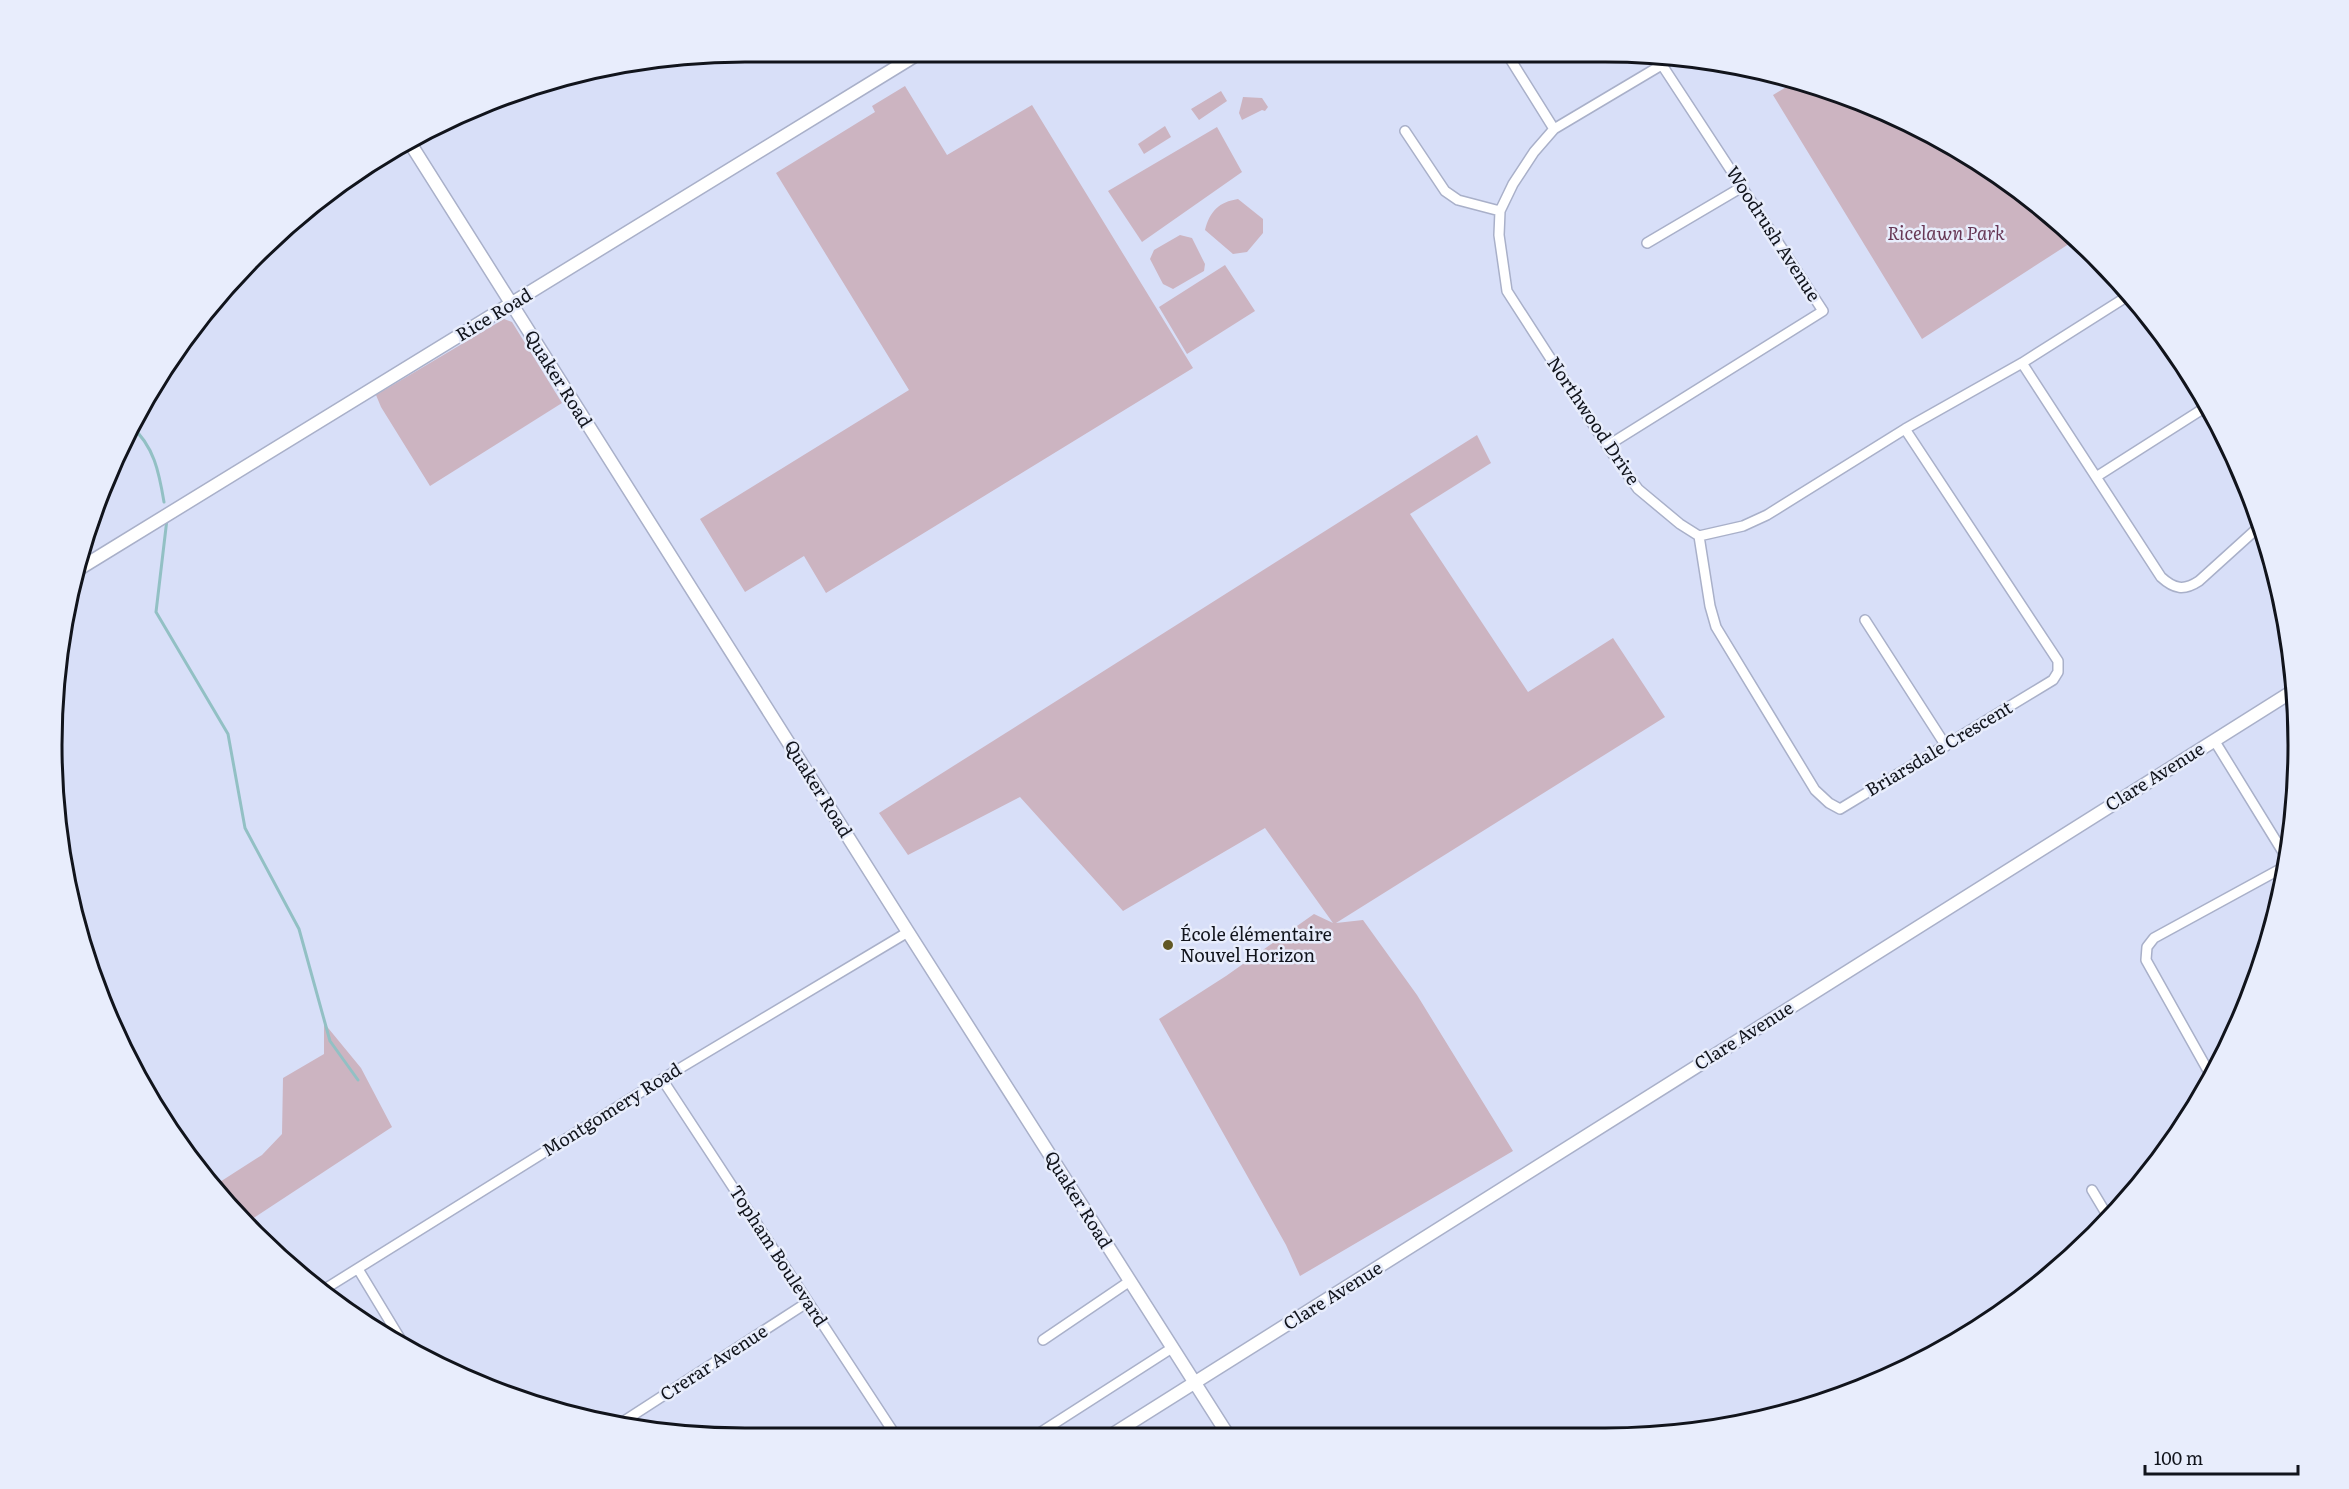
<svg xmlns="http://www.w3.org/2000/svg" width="2349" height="1489" viewBox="0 0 2349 1489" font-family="Literata,serif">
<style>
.green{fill:#ccb4c1}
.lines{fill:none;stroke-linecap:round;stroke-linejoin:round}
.stream{stroke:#92c0c4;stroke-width:3}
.street-casing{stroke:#a9b0c9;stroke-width:12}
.secondary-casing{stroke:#a9b0c9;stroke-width:15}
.street{stroke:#fff;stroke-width:9}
.secondary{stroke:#fff;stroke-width:12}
.poi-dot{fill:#625825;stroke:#e8edfc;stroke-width:2}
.labels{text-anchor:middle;stroke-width:5;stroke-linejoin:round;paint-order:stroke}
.street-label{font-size:18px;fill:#11141c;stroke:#e8edfc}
.park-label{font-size:18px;font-style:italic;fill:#673755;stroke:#e8edfc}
.poi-label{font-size:18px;fill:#11141c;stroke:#e8edfc;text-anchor:start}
.rim{fill:none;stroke:#11141c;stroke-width:3}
</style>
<rect width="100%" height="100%" fill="#d8dff8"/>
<path class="green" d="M1793,83L1870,104L2027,195L2075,240L1922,339L1773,95Z
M905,86L947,155L1032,105L1193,368L826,593L804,556L745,592L700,519L909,390L776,173L875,112L872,106Z
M1221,91L1227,101L1199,120L1191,109Z
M1243,97L1262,98L1268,107L1265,111L1262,110L1242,120L1239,113Z
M1165,126L1171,137L1144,154L1138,144Z
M1217,127L1242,172L1142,242L1108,191Z
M1238,199L1263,219V233L1247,252L1233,254L1205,230C1210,211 1219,202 1238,199Z
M1180,235L1192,238L1205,264L1204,271L1173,289L1163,284L1150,259L1154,250Z
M1225,265L1255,311L1187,354L1159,307Z
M504,319L512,322L562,403L430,486L381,407L376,395Z
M1477,435L1491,463L1410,514L1528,692L1613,638L1665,717L1336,923L1363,920L1417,995L1513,1151L1300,1276L1286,1245L1159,1019L1226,976L1314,914L1333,923L1265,828L1123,911L1020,797L908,855L879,813Z
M324,1023L361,1068L392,1127L246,1223L223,1202L212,1187L262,1155L282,1134L283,1078L324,1054Z"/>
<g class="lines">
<path class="stream" d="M131,426C154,446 159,472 164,502
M167,519L156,612L228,734L245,828L299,929L330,1041L358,1080"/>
<g class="street-casing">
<path id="street" d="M1509,57L1554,129
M1675,57L1554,129L1534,152L1513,184L1500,211L1499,235L1507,291L1607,446L1638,489L1680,524L1699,536L1743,526L1767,515L1905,429L2022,363L2131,294
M1405,131L1445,191L1458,200L1500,211
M1647,243L1742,187
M2022,363L2161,577C2174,589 2184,591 2199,581L2262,524
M1607,446L1823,311L1662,65
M2096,477L2209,405
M1699,536L1710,606L1716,627L1815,790L1829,803L1840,809L2053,680L2058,672V661L1905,429
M1865,620L1946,746
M2214,740L2286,857
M2211,1076L2146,960L2147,947L2154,938L2284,867
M662,1079L894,1433
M2092,1190L2107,1215
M358,1269L401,1340
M320,1292L662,1079L908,932
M1043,1340L1130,1281
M621,1423L808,1302
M1038,1434L1172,1348"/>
</g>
<g class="secondary-casing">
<path id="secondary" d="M410,143L908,932L1228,1435
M74,572L913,57
M1113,1434L2293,691"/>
</g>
<use href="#street" class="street"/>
<use href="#secondary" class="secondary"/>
</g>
<circle class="poi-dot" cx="1168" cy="945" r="6"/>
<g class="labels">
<g class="street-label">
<text transform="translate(1773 234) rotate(57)" y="6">Woodrush Avenue</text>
<text transform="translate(494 315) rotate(-31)" y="6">Rice Road</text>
<text transform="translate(558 379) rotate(58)" y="6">Quaker Road</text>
<text transform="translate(1593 421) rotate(56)" y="6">Northwood Drive</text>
<text transform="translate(1939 749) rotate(-31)" y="6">Briarsdale Crescent</text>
<text transform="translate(2155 777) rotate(-32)" y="6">Clare Avenue</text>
<text transform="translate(818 789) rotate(58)" y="6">Quaker Road</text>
<text transform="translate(1744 1036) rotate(-32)" y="6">Clare Avenue</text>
<text transform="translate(612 1110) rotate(-32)" y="6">Montgomery Road</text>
<text transform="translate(1078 1200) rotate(58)" y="6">Quaker Road</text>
<text transform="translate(778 1256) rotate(57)" y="6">Topham Boulevard</text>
<text transform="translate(1333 1296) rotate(-32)" y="6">Clare Avenue</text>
<text transform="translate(714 1363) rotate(-33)" y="6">Crerar Avenue</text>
</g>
<g class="park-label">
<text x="1946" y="240">Ricelawn Park</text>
</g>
<g class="poi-label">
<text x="1180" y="941">École élémentaire<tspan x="1180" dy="21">Nouvel Horizon</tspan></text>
</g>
</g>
<path d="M0 0H2349V1489H0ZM745 62H1605A683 683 0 0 1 2288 745V745A683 683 0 0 1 1605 1428H745A683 683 0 0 1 62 745V745A683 683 0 0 1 745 62Z" fill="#e8edfc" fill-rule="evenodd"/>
<path class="rim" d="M745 62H1605A683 683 0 0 1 2288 745V745A683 683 0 0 1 1605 1428H745A683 683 0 0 1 62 745V745A683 683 0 0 1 745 62Z"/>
<path d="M2145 1465v9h153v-9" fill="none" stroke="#11141c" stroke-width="3"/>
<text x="2154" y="1465" font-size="18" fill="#11141c" stroke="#e8edfc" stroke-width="4.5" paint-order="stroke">100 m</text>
</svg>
